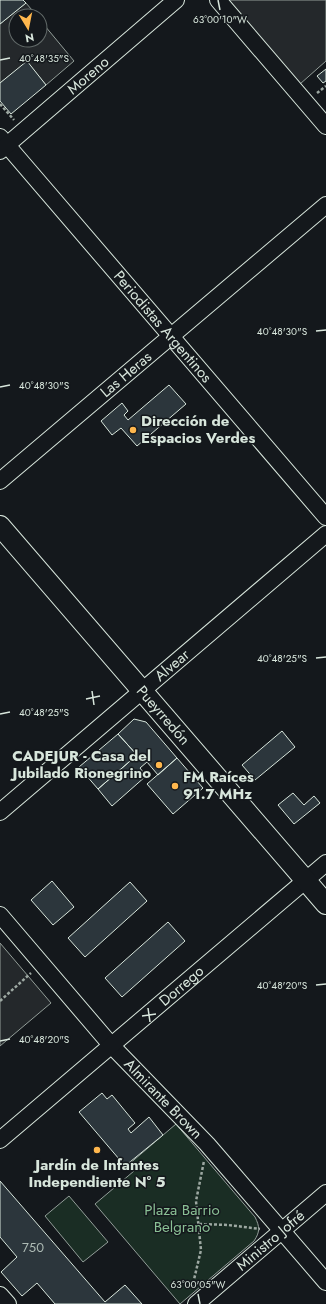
<svg xmlns="http://www.w3.org/2000/svg" width="326" height="1304" viewBox="0 0 326 1304" font-family="Jost,sans-serif">
<style>
.green{fill:#1a2d24;stroke:#939e99}
.parking{fill:#24282b;stroke:#939e99}
.building{fill:#2c363c;stroke:#d8e6dc}
.lines{fill:none;stroke-linecap:round;stroke-linejoin:round}
.minor-casing{stroke:#d8e6dc;stroke-width:18}
.major-casing{stroke:#d8e6dc;stroke-width:22}
.path{stroke:#9da8a2;stroke-width:2.5;stroke-dasharray:3 2;stroke-linecap:butt}
.minor{stroke:#14181c;stroke-width:16}
.major{stroke:#14181c;stroke-width:20}
.ticks{fill:none;stroke:#d8e6dc;stroke-width:1.5}
.poi-dot{fill:#ffb74d;stroke:#14181c;stroke-width:1.5}
.labels{text-anchor:middle;stroke-width:3;stroke-linejoin:round;paint-order:stroke}
.number-label{font-size:13px;fill:#adbab4}
.street-label{font-size:15px;fill:#d8e6dc;stroke:#14181c}
.poi-label{font-size:15px;font-weight:bold;fill:#d8e6dc;stroke:#14181c;text-anchor:start}
.park-label{font-size:15px;fill:#8ac095;stroke:#14181c}
.ticks-label{font-size:10px;text-anchor:middle;fill:#d8e6dc;stroke:#14181c;stroke-width:3;stroke-linejoin:round;paint-order:stroke}
</style>
<rect width="100%" height="100%" fill="#14181c"/>
<path class="green" d="M176,1124L255,1217C260,1227 260,1232 254,1241L180,1304L95,1204L134,1171L128,1165Z
M69,1196L108,1242L83,1262L45,1216Z"/>
<path class="parking" d="M228,0H326V61L300,84Z
M26,3L37,16H16V40H40V20L74,61L46,85L27,62L0,83V24Z
M0,943L51,1003L0,1046Z"/>
<path class="building" d="M0,0H23L26,3L0,24Z
M27,61L46,85L11,114L0,101V83Z
M326,69V81L323,83L317,76Z
M169,385L186,404L137,446L121,428L112,435L101,421L122,403L128,411L124,415L128,420Z
M134,719L146,722L177,758L158,775L147,762L140,768L146,776L112,806L98,789L137,755L118,734Z
M282,731L295,747L255,780L242,765Z
M118,734L137,755L98,789L79,767Z
M177,758L203,788L173,814L147,784Z
M293,793L304,805L314,796L320,803L294,824L278,805Z
M52,881L74,907L53,925L31,900Z
M130,882L147,901L85,957L68,938Z
M168,922L185,941L122,997L105,978Z
M102,1093L107,1099L112,1095L135,1123L128,1129L131,1133L149,1117L163,1135L125,1166L79,1112Z
M0,1181L105,1302L125,1285L142,1304H55L37,1283L22,1296L1,1272L17,1257L0,1237Z"/>
<g class="lines">
<g class="minor-casing">
<g id="minor">
<path d="M218,0L326,126"/>
<path id="s1" d="M0,137L326,517"/>
<path id="s2" d="M0,151L176,0"/>
<path id="s3" d="M0,481L326,205"/>
<path id="s4" d="M0,812L326,534"/>
<path id="s5" d="M0,915L111,1045L207,1144L326,1282"/>
<path id="s6" d="M0,1140L326,863"/>
<path d="M0,1295L8,1304"/>
<path id="s7" d="M196,1304L326,1193"/>
</g>
</g>
<g class="major-casing">
<g id="major">
<path id="s8" d="M0,526L326,904"/>
</g>
</g>
<path class="path" d="M317,93L326,86
M0,104L14,120
M0,1001L31,973
M199,1224L228,1225L260,1229
M192,1288L201,1250L196,1201L204,1161"/>
<use href="#minor" class="minor"/>
<use href="#major" class="major"/>
</g>
<path class="ticks" d="M218,0L220,10M0,60L10,58M316,331L326,330M0,387L10,385M316,658L326,657M92,691L94,705M86,699L100,696M0,714L10,712M316,985L326,984M148,1008L150,1022M142,1016L156,1014M0,1041L10,1039M198,1294L200,1304"/>
<g class="poi-dot">
<circle cx="133" cy="430" r="4"/>
<circle cx="159" cy="765" r="4"/>
<circle cx="175" cy="786" r="4"/>
<circle cx="97" cy="1150" r="4"/>
</g>
<g class="labels">
<g class="number-label">
<text x="33" y="1252">750</text>
</g>
<g class="street-label">
<text dy="5" stroke="none"><textPath href="#s2" startOffset="116">Moreno</textPath></text>
<text dy="5" stroke="none"><textPath href="#s1" startOffset="250">Periodistas Argentinos</textPath></text>
<text dy="5" stroke="none"><textPath href="#s3" startOffset="165">Las Heras</textPath></text>
<text dy="5" stroke="none"><textPath href="#s4" startOffset="226">Alvear</textPath></text>
<text dy="5" stroke="none"><textPath href="#s8" startOffset="250">Pueyrredón</textPath></text>
<text dy="5" stroke="none"><textPath href="#s6" startOffset="238">Dorrego</textPath></text>
<text dy="5" stroke="none"><textPath href="#s5" startOffset="246">Almirante Brown</textPath></text>
<text dy="5" stroke="none"><textPath href="#s7" startOffset="98">Ministro Jofré</textPath></text>
</g>
<g class="poi-label">
<text x="141" y="426">Dirección de<tspan x="141" dy="17">Espacios Verdes</tspan></text>
<text x="151" y="761" text-anchor="end">CADEJUR - Casa del<tspan x="151" dy="17">Jubilado Rionegrino</tspan></text>
<text x="183" y="782">FM Raíces<tspan x="183" dy="17">91.7 MHz</tspan></text>
<text x="97" y="1170" text-anchor="middle">Jardín de Infantes<tspan x="97" dy="17">Independiente N° 5</tspan></text>
</g>
<g class="park-label">
<text x="182" y="1215">Plaza Barrio<tspan x="182" dy="17">Belgrano</tspan></text>
</g>
</g>
<g class="ticks-label">
<text x="220" y="23">63°00'10"W</text>
<text x="44" y="62">40°48'35"S</text>
<text x="282" y="335">40°48'30"S</text>
<text x="44" y="389">40°48'30"S</text>
<text x="282" y="662">40°48'25"S</text>
<text x="44" y="716">40°48'25"S</text>
<text x="282" y="989">40°48'20"S</text>
<text x="44" y="1043">40°48'20"S</text>
<text x="198" y="1288">63°00'05"W</text>
</g>
<g transform="translate(28 28) rotate(170)"><circle r="19" fill="#14181c" stroke="#626a69"/>
<path d="M0-3L7 15L0 10L-7 15Z" fill="#ffb74d"/>
<text y="-6" font-size="11" font-weight="bold" text-anchor="middle" fill="#d8e6dc">N</text>
</g>
</svg>
